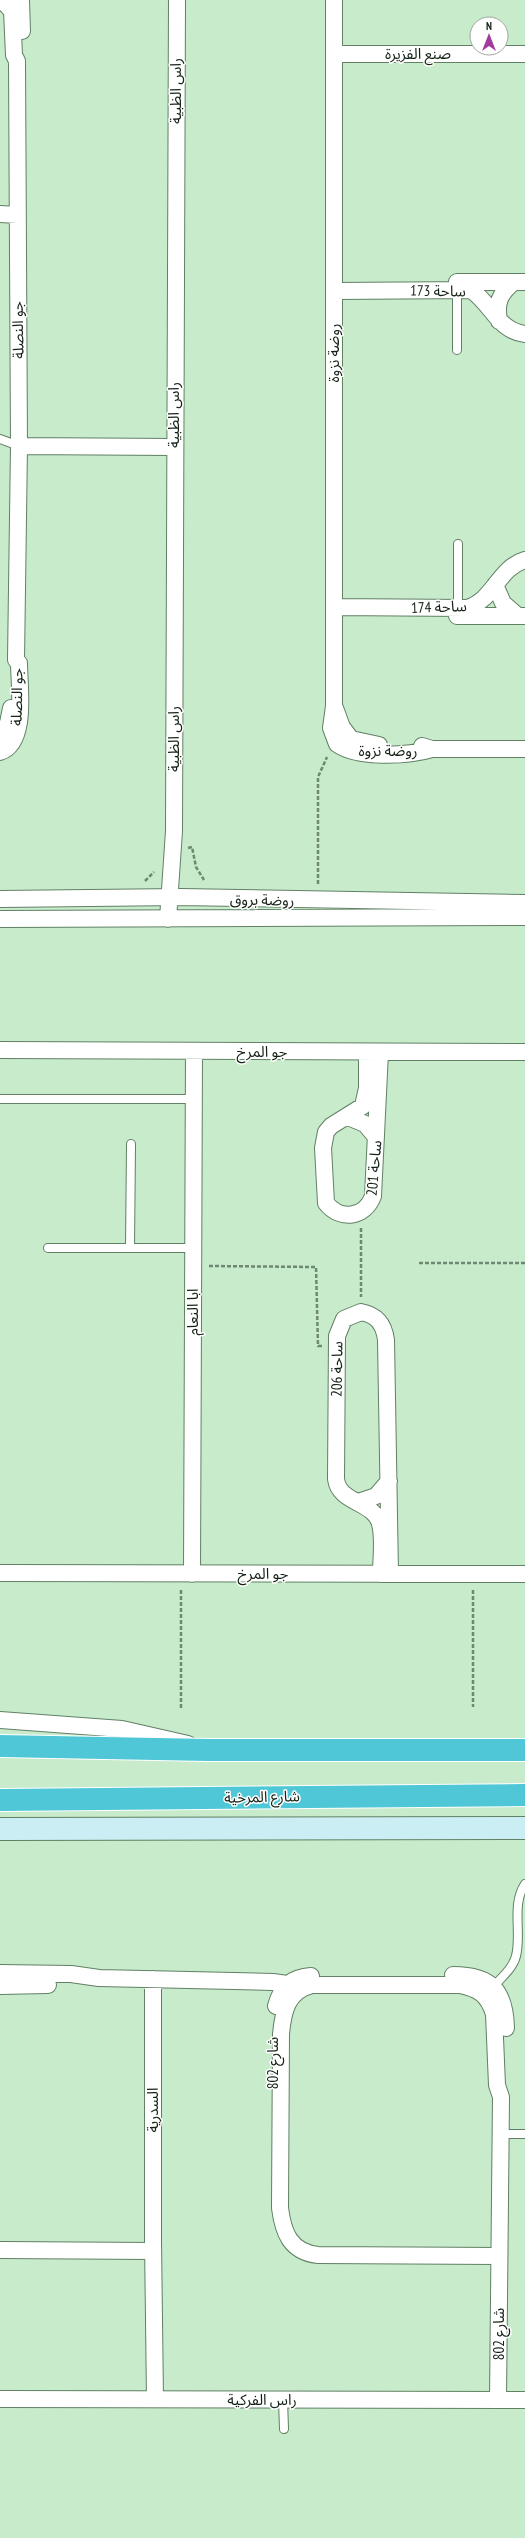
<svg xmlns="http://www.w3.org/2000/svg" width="525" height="2538" viewBox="0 0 525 2538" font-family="'PT Sans Narrow','Noto Sans Arabic',sans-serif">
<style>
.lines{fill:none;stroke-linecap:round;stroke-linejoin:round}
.lane-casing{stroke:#618064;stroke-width:10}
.street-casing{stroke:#618064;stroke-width:18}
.secondary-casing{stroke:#618064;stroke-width:24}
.highway-casing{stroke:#fff;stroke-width:24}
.path{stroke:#6f8871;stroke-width:2.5;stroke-dasharray:4 2;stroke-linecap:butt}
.lane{stroke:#fff;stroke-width:8}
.street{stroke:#fff;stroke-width:16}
.secondary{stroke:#caeef3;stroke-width:22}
.highway{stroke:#4fc7d7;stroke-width:22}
.labels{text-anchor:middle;stroke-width:3;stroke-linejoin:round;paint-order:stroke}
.street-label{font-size:15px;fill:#142115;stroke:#fff}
</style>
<rect width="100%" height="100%" fill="#c7ebcb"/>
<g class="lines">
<g class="lane-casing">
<path id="lane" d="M457,290V350
M0,439L19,446
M458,609V544
M0,1099H193
M48,1248H193
M130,1248L131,1144
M494,1986C502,1977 513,1968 516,1956C522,1933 511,1905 525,1884
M500,2134H525
M283,2400L284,2429"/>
</g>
<g class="street-casing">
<path id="street" d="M21,0L22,31
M334,0V706L331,728L337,744C358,759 408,756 432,749
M334,54H525
M0,214L17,215
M457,282H525
M334,291L471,290C492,304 498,331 525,334
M499,321C496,303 499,294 514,282
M19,446L174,447
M495,585L503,603L518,616
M334,607L467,608C494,600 498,568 525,560
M457,616H525
M335,708L342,727L351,739L379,745
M0,737L8,723L11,708
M422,746L432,749H525
M0,752C28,743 19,686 19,663L16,660L19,446L17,61L14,55L12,11L2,0
M0,899L180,897L525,903
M0,919L525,917
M168,919L174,831L177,0
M0,1050L525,1052
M367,1052V1088L363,1106L331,1126L326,1132L323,1148L326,1203C340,1221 365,1218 373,1196L380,1052
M348,1117L365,1124L376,1137
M358,1502L376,1496L389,1481
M0,1573L525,1574
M192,1574L194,1051
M381,1574C381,1558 384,1539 380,1524C374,1501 339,1504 336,1479L337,1336L344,1319L361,1312C377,1315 384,1324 386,1340L390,1574
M0,1720L122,1729L188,1744
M0,1973L71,1974L99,1978L273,1982L287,1984
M453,1975C491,1975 505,1990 506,2028
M153,1979V2241L155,2399
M0,1986L48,1985
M276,2006C281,1987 292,1977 311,1976
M0,2250L153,2251
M0,2399L525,2400
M498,2400L501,2097L497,2085L494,2014C488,1995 479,1989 460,1985H312C287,1991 283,2012 281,2034L280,2208C283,2232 290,2252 318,2255L499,2256"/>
</g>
<g class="secondary-casing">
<path id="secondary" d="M0,1829L525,1828"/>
</g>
<g class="highway-casing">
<path id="highway" d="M0,1746L208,1750H525
M0,1800L525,1795"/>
</g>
<path class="path" d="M188,848L192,847L196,867L204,880
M145,881L154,872
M318,884V777L327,757
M361,1228V1297
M419,1263H525
M209,1266L316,1267L318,1346H322
M181,1590V1709
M473,1590V1707"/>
<use href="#lane" class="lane"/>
<use href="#street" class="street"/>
<use href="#secondary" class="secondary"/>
<use href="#highway" class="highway"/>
</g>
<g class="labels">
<g class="street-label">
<text x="418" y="59">صنع الفزيرة</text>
<text transform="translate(176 91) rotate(-90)" y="5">راس الظبية</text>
<text transform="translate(438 291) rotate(1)" y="5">ساحة 173</text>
<text transform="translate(18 330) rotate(-91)" y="5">جو النصلة</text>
<text transform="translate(334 353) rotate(-90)" y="5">روضة نزوة</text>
<text transform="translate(174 415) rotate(-90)" y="5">راس الظبية</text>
<text transform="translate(439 607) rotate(-2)" y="5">ساحة 174</text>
<text transform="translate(17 697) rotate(-89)" y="5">جو النصلة</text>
<text transform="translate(174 739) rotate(-90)" y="5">راس الظبية</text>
<text x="388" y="756">روضة نزوة</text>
<text transform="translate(262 900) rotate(1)" y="5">روضة بروق</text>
<text x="262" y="1057">جو المرخ</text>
<text transform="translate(374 1168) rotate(-85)" y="5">ساحة 201</text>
<text transform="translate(193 1312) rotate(-90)" y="5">ابا النعام</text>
<text transform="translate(337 1369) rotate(-89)" y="5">ساحة 206</text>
<text x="263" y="1579">جو المرخ</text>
<text transform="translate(262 1797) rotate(-1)" y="5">شارع المرخية</text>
<text transform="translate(273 2063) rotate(-90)" y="5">شارع 802</text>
<text transform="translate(153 2110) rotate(-90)" y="5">السدرية</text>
<text transform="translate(499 2334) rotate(-90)" y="5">شارع 802</text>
<text x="262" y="2405">راس الفركية</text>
</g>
</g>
<g transform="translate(489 36)"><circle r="19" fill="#ffffff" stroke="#a1a6a1"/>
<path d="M0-3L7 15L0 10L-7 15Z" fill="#a13ba0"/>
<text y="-6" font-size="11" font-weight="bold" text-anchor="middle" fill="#142115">N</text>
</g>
</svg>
